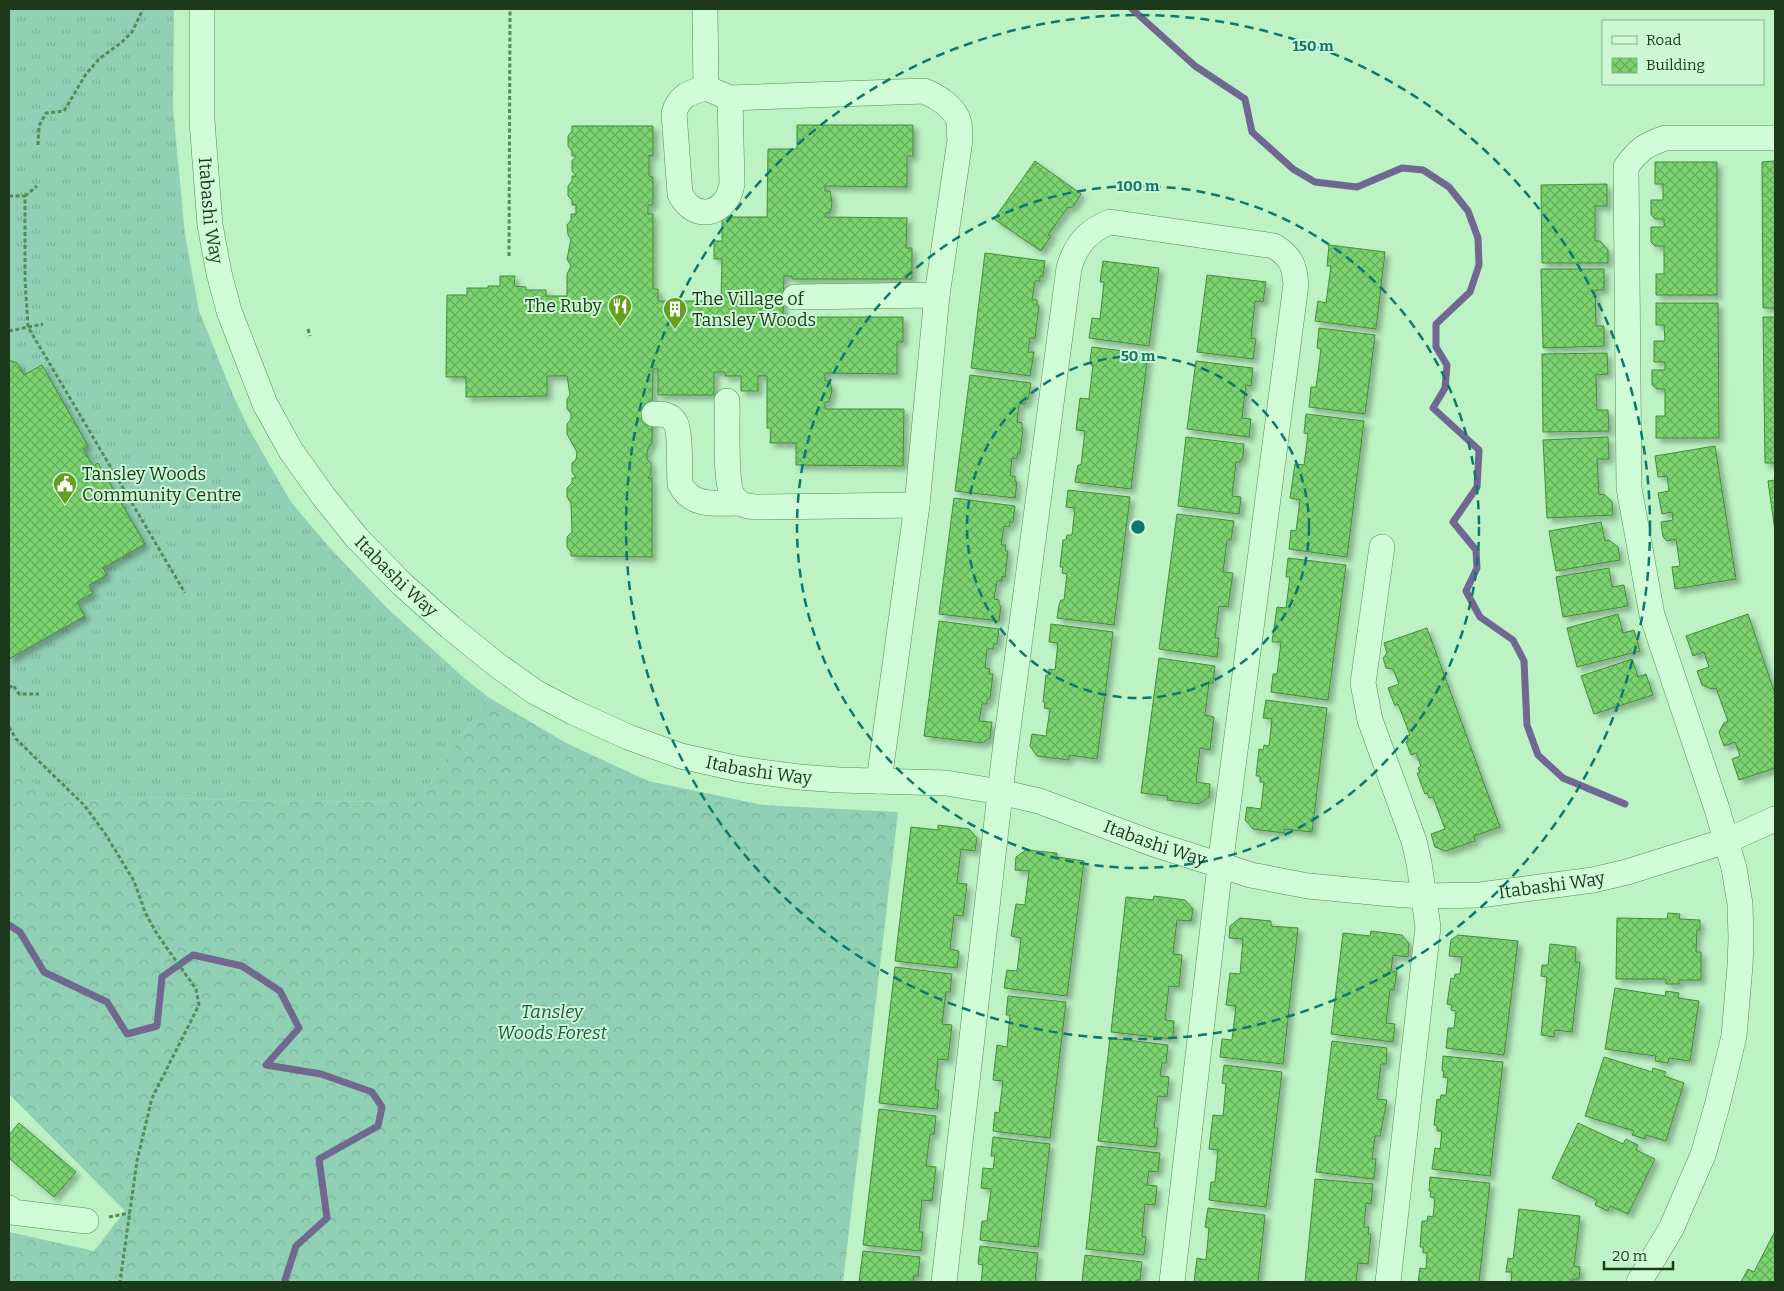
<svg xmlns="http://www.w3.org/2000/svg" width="1784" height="1291" viewBox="0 0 1784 1291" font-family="Bitter,serif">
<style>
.grass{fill:url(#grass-tufts)}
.forest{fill:url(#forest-crowns)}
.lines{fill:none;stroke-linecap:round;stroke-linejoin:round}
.stream{stroke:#706891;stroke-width:7}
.building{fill:url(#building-cross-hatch);stroke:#448c38;filter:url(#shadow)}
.minor-casing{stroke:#558b54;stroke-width:26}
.path{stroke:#558b54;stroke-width:3;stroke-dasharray:4 2.5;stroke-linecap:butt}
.minor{stroke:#d1fcd8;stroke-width:25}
.ring{fill:none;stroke:#0f766e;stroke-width:2.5;stroke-dasharray:9 6}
.labels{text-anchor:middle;stroke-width:4;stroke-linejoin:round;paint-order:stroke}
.street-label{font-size:18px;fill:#1c391b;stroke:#cdf8d4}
.poi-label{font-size:18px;fill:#1c391b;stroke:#cdf8d4;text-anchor:start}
.park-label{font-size:18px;font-style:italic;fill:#1f5747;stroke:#cdf8d4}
.centre{fill:#0f766e;stroke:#cdf8d4;stroke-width:2.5}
.ring-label{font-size:15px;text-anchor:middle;font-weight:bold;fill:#0f766e;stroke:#cdf8d4;stroke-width:4;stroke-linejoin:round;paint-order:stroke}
</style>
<defs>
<pattern id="grass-tufts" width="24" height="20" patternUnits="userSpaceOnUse" patternTransform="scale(1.25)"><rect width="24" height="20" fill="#90d0b5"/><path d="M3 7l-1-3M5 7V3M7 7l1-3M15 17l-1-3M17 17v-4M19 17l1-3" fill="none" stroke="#7cb39b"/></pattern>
<pattern id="forest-crowns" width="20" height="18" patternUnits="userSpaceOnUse" patternTransform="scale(1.25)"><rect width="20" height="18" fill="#90d0b5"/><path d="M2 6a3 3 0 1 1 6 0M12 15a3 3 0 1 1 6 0" fill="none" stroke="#7cb39b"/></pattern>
<pattern id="building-cross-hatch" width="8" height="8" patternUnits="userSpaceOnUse" patternTransform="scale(1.25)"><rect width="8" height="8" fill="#7bd36f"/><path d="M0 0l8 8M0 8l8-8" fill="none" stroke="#64ac5a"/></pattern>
<filter id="shadow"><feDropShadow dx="4.5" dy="4.5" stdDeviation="2.5" flood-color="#0004"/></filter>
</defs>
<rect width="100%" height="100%" fill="#bdf2c5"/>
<path class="grass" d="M9,9H174L173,108L185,235L199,311L233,395L249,429L291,502L329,547L387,608L463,677L488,697L418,801L294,802L138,797L52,804L9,756Z"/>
<path class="forest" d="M488,697L566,743L648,781L763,805L898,812L843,1282H9V1232L94,1251L125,1211L9,1094V756L52,804L138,797L294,802L418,801Z"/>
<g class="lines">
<path class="stream" d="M1132,9L1195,66L1245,99L1252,132L1293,169L1315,182L1357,187L1402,168L1423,170L1449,187L1468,211L1478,238L1479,265L1470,292L1436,324V347L1447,365L1445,388L1433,408L1479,450L1477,487L1453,522L1476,550L1477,568L1466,591L1480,617L1513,640L1524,661L1527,725L1538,755L1563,778L1625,804
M9,925L20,932L44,972L107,1002L127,1034L157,1026L162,977L193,955L242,966L280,991L299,1028L266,1065L321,1074L372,1092L382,1107L378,1126L319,1159L327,1218L296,1246L285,1280L286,1282"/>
</g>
<path class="building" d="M797,125H913V156H907V187L825,186V191H830L832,202L831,210L829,213H826L825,217L907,218L906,248H912V279H792V276H784L783,317H903V342H897V374L825,373V381H830L832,391L829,402H825V409H904L903,466L796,465V443H770L771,428H767V376H758V391H741V376H725V372H714V395H658V369H653L652,444H650L647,452V459L651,463V473L648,478H652V557L571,556V552L567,547V537L572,532L571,503L567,497V488L572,483V478H576L572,472V463L576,460L577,452L567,434V424L571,419V413L567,409V399L570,395L567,376H547V396L466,397V377H446L447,295H467V288H488V286H500V276H515L514,286L526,287V290H546V296H567V274L571,266L567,259L571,239L568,235L567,225L571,220V214H576V205H572V200L568,196V186L572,181V176H576L572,171V161L576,156H572V151L568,146V136L572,131V126H653V156L649,155V176L653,177V205H648V214H653V289H658V301H721L722,259H714V241H722V217H767L768,149H797Z
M1035,161L1081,194L1074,205L1070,208L1068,207L1048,235L1051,236L1041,251L994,219Z
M1775,161V308H1763L1762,162Z
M1655,162H1717V295H1656V274H1664V246H1655L1651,242V227H1664V219H1655L1651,215V200H1663V184H1655Z
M1607,184V206H1595V241H1600L1608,250V263H1542L1541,185Z
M1329,245L1385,252L1376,329L1315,321L1318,301L1326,303L1331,266H1327Z
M985,253L1045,261L1043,276H1040V281H1035L1032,300H1037V305L1039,306L1035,338H1030L1028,352H1034L1030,376L971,368Z
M1103,261L1159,268L1149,346L1089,338L1092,318L1100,319L1104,282H1100Z
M1541,269H1604V290H1595L1596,326H1604V346L1543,348Z
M1207,275L1266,282L1263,302L1255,301L1251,338L1256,339L1253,359L1197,352Z
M1656,303H1718L1719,438H1656V416H1665V389H1657L1652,385V370H1665V362H1654V341H1665L1664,325H1656Z
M1763,317H1775V463H1765Z
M1319,328L1375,335L1365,414L1309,407L1311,387H1316L1321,349L1317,348Z
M1092,347L1148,354L1131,489L1075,482L1077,469L1078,465H1081L1085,431L1076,430L1080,398L1089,399L1093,365H1091L1090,360Z
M1607,353L1608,374L1596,375L1597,410H1608L1609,431L1543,432L1542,354Z
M9,360L17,363L24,375L42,365L88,446L83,449L93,466L98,463L145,544L103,568L107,575L89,585L93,593L77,602L85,616L9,659Z
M1196,361L1253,368L1251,386L1246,385L1242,418L1251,419L1249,437L1187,429Z
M970,375L1031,383L1028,400L1026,399L1025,404H1019L1017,422L1022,423V428H1023L1020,453H1018L1017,459L1012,458L1010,476H1015V482H1017L1015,498L955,491Z
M1306,414L1364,421L1347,557L1289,549L1291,530L1296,531L1300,500L1290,498L1295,464L1304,465L1308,434L1304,433Z
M1186,437L1244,444L1243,457L1240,462H1236L1232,496L1241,497L1239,514L1178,506Z
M1608,437L1609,459H1597L1599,495L1604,494L1612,502L1613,515L1547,518L1543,440Z
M1715,446L1736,579L1675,589L1672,567L1680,566L1676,539L1667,541L1663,537L1661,522L1673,520L1672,512L1662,514L1658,493L1669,491L1667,476L1658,477L1655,456Z
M1775,480V531L1768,481Z
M1068,490L1130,497L1114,625L1057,618L1059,605L1061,600H1064L1067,574L1062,573L1063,567H1060L1063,540H1066L1067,535H1072L1075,508L1066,507Z
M954,498L1015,506L1013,522H1010L1009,527L1004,526L1001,545H1006L1005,551H1008L1005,577L1002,576V581H997L994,599L999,600V605L1001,606L999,621L939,614Z
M1177,514L1234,521L1231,540H1227L1223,572L1233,573L1228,607L1219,606L1215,638H1219L1217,657L1159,649Z
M1601,522L1605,541L1609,540L1618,547L1620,560L1556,571L1549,531Z
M1288,558L1346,565L1328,700L1271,692L1273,674H1277L1281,642H1272L1277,607L1286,608L1290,577H1286Z
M1609,568L1612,587L1624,585L1628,606L1563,617L1556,577Z
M1618,614L1623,633L1634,630L1640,651L1577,667L1567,628Z
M1748,614L1775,694V768L1739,780L1732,759L1740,756L1735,742L1724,746L1719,732L1724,723L1728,721L1716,688L1712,689L1702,685L1697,671L1709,667L1704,652L1693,656L1686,636Z
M939,621L999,629L997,644H994L993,649H987L985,668L990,669L989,674H993L990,699H987V704H982L979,721L992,722L990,738L982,743L924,736Z
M1051,624L1113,632L1097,759L1069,755V760L1037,756L1030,746L1032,734L1046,736L1050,709L1044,708L1045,702H1043L1046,675H1049V669L1055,670L1058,643L1049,642Z
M1427,628L1500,827L1474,836L1475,841L1446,851L1435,847L1431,834L1445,829L1433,797L1429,798L1427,793L1425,794L1417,773H1420L1418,768L1421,766L1416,753L1411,755L1406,742L1408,741L1406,736L1410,735L1398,704L1395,706L1388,688L1399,684L1393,669L1386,668L1383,658L1387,653L1384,643Z
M1159,658L1215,666L1213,683H1209L1205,715L1214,717L1210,750L1200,748L1196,782L1210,784L1209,797L1199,804L1167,800L1168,796L1141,793Z
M1632,659L1638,677L1646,674L1653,695L1594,714L1581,676Z
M1266,700L1327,708L1312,832L1284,829V833L1253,829L1245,820L1247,807L1261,809L1264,782H1260V776H1256L1259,749L1263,750L1264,745L1269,746L1272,719L1263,718Z
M938,825L969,829L977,838L975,851L961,849L957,883L967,884L963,916L954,915L950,949L959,951L957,968L895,961L911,827L938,830Z
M1026,850L1057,853V857L1084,861L1067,996L1004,988L1007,970L1017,971L1021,938L1011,936L1016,904L1025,905L1029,871L1015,870L1016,857Z
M1154,896L1185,900L1193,909L1191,921L1177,920L1173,954L1182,955L1179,987L1169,986L1165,1020L1174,1021L1173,1039L1111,1032L1126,897L1153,900Z
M1668,913L1680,914L1679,919L1700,920V930H1697L1696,952H1701V980H1679V984H1666V979H1616L1617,918L1667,919Z
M1240,918L1271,921V926L1298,928L1283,1064L1220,1057L1222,1039L1232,1040L1236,1006L1226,1005L1230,973L1240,974L1243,939L1229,938L1230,926Z
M1371,931L1402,935L1409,944L1408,957L1393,955L1391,971L1397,972L1394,990H1390L1386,1023L1395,1024L1393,1042L1331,1034L1343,933L1370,936Z
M1458,935L1518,941L1504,1055L1446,1048L1448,1028H1454L1456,1011L1451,1010L1452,1005L1447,1004L1451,978L1454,979L1455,974H1460L1462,957L1449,956L1451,940Z
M1550,944L1576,947L1575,962H1580L1572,1032L1555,1030L1554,1037L1541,1035L1547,977L1541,976L1542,965H1548Z
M895,967L952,974L950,992H946L942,1024L952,1025L948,1060L938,1059L935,1090H939L937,1109L879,1103Z
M1615,988L1665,996L1666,991L1679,993L1678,998L1699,1001L1690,1061L1669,1058L1668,1063L1655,1061L1656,1056L1605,1049Z
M1008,996L1066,1002L1050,1138L993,1131L995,1112L999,1113L1003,1081L993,1080L997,1045L1007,1047L1010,1015H1006Z
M1110,1038L1168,1045L1166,1063H1162L1160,1076L1169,1077L1167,1097L1158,1096L1154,1128H1158L1156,1147L1098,1141Z
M1332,1041L1387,1048L1386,1064H1381L1377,1099L1387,1100L1380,1136H1375L1372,1159H1376L1374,1179L1316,1172Z
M1443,1056L1503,1062L1490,1176L1432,1169L1435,1148L1440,1149L1442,1131H1437V1126L1434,1125L1437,1099L1440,1100L1441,1095H1446L1448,1078L1443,1077L1444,1071H1442Z
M1604,1057L1652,1072L1653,1068L1666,1072L1664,1076L1684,1083L1666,1141L1646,1135L1645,1139L1632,1135L1634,1131L1585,1116Z
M1224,1065L1282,1072L1266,1207L1209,1200L1211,1182H1215L1218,1150L1209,1149L1213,1115L1223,1116L1226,1084L1222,1083Z
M879,1109L936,1116L934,1134H930L926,1166L936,1167L932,1201L922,1200L919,1232H923L921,1251L863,1245Z
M19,1123L76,1172L54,1197L9,1158V1135Z
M1578,1123L1623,1144L1626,1139L1638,1145L1636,1150L1655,1159L1628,1214L1610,1206L1608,1211L1595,1205L1597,1200L1552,1178Z
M993,1137L1050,1144L1038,1247L980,1240L982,1221H987L991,1189L981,1188L983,1168L993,1169L995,1156H991Z
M1097,1146L1160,1153L1158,1172L1149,1171L1147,1185L1157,1186L1155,1205L1145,1204L1142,1236L1146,1237L1144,1255L1086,1249Z
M1430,1177L1490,1183L1479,1282H1418L1420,1268L1426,1269L1427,1253H1423V1247H1420L1422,1221H1427L1428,1216L1433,1217L1435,1198L1430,1197L1431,1191H1429Z
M1315,1179L1373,1184L1371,1204L1366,1203L1364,1227H1369L1368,1234H1371L1368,1264L1358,1263L1356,1282H1305Z
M1208,1208L1265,1215L1258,1282H1194L1197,1258L1206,1260L1209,1228L1205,1227Z
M1519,1209L1580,1216L1574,1266L1580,1267L1579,1279H1573L1572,1282H1511L1512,1272H1506L1508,1258L1513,1259Z
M1775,1231V1282H1741L1748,1269L1754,1272Z
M980,1246L1038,1253L1035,1282H981L983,1265L978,1264Z
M863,1251L920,1257L918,1276H914L913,1282H859Z
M1085,1255L1142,1262L1140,1280H1136V1282H1082Z"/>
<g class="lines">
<g class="minor-casing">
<g id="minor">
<path id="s1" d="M202,9V121L210,225L219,273L229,311L265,404L291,451L324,497L357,538L402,584L450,627L497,665L535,692L573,712L628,737L681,756L739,769L799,777L839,780L946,783L1000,792L1039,801L1154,844L1251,875L1308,886L1392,894L1423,896L1480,895L1593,880L1627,872L1726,841L1775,819"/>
<path d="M705,9L706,88C690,92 679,96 674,113L680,194C695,223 727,215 732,184L730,98"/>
<path d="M706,88L730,98L924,91C937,96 956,108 959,123C960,129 959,135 960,140L937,295L795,297"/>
<path d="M727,401C728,420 724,485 734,498C740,505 747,506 755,507L917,505L937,295"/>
<path d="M654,414C662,414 670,414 675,422C681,430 679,472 680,484C692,508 716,503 740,503"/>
<path d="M1382,547L1363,683L1370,720L1414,841L1419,863L1428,927L1388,1282"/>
<path d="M879,781L917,505"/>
<path d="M9,1208L12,1212L86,1221"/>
<path d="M944,1282L1004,759L1069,268C1076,245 1087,231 1110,222L1274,246C1291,257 1294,264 1296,284L1220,866L1172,1282"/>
<path d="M1639,1282L1671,1229L1703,1155L1717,1106L1734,1036L1740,966L1741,939L1740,904L1734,868L1717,809L1652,615L1629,488L1626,167C1638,150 1645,145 1665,138H1775"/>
</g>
</g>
<path class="path" d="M38,145L39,126L46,113L64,111L86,74L99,59L122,42L132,32L143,9
M9,196H25V279L28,327L185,593
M25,196L37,186
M509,256L510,9
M308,329L310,336
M9,331L43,324
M9,688L13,685L19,694H39
M9,727L16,739L84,805L104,832L134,881L145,912L157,934L196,989L199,1005L152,1098L137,1161L120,1282
M109,1217L130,1213"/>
<use href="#minor" class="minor"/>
</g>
<g class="ring">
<circle cx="1138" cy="527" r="171"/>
<circle cx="1138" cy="527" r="341"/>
<circle cx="1138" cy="527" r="512"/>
</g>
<defs>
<g id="restaurant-pin" transform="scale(1.25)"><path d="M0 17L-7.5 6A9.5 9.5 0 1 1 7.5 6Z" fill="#659f1f" stroke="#cdf8d4"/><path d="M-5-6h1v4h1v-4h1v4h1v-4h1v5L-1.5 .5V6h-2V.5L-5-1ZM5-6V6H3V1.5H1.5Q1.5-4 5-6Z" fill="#fff"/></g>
<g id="building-pin" transform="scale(1.25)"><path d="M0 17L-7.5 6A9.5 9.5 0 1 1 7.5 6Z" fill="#659f1f" stroke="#cdf8d4"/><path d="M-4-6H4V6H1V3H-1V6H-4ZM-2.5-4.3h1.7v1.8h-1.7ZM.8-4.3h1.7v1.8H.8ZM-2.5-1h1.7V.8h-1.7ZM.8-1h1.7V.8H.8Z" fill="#fff"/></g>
<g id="civic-pin" transform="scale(1.25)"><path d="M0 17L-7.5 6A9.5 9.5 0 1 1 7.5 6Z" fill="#659f1f" stroke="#cdf8d4"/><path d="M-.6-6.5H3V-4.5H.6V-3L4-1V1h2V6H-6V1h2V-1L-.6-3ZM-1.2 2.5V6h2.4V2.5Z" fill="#fff"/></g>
</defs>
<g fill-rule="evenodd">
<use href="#restaurant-pin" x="620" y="306"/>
<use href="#building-pin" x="675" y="309"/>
<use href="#civic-pin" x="65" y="484"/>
</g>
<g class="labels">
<g class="street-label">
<text dy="6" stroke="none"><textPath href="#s1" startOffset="202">Itabashi Way</textPath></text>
<text dy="6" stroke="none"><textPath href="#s1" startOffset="622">Itabashi Way</textPath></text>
<text dy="6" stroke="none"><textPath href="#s1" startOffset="1042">Itabashi Way</textPath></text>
<text dy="6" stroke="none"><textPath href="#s1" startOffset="1448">Itabashi Way</textPath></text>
<text dy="6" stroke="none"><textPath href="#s1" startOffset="1852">Itabashi Way</textPath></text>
</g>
<g class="poi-label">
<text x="692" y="305">The Village of<tspan x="692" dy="21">Tansley Woods</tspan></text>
<text x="602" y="312" text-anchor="end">The Ruby</text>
<text x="82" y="480">Tansley Woods<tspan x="82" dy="21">Community Centre</tspan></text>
</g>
<g class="park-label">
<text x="552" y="1018">Tansley<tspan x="552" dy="21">Woods Forest</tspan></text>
</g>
</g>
<circle cx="1138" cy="527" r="8" class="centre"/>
<g class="ring-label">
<text x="1313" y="51">150 m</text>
<text x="1138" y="191">100 m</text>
<text x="1138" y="361">50 m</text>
</g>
<rect width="1784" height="1291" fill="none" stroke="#1c391b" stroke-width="20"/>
<rect x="1602" y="20" width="162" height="65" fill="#cdf8d4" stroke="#86ac8a"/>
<rect x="1612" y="36" width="25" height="8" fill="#d1fcd8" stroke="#86ac8a"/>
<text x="1646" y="45" font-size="15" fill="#1c391b">Road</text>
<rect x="1612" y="58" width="25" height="15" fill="url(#building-cross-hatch)" stroke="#86ac8a"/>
<text x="1646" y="70" font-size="15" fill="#1c391b">Building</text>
<path d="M1604 1261v8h69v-8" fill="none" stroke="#1c391b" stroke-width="2.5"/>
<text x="1612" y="1261" font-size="15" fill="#1c391b" stroke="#cdf8d4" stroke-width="4" paint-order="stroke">20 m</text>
</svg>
